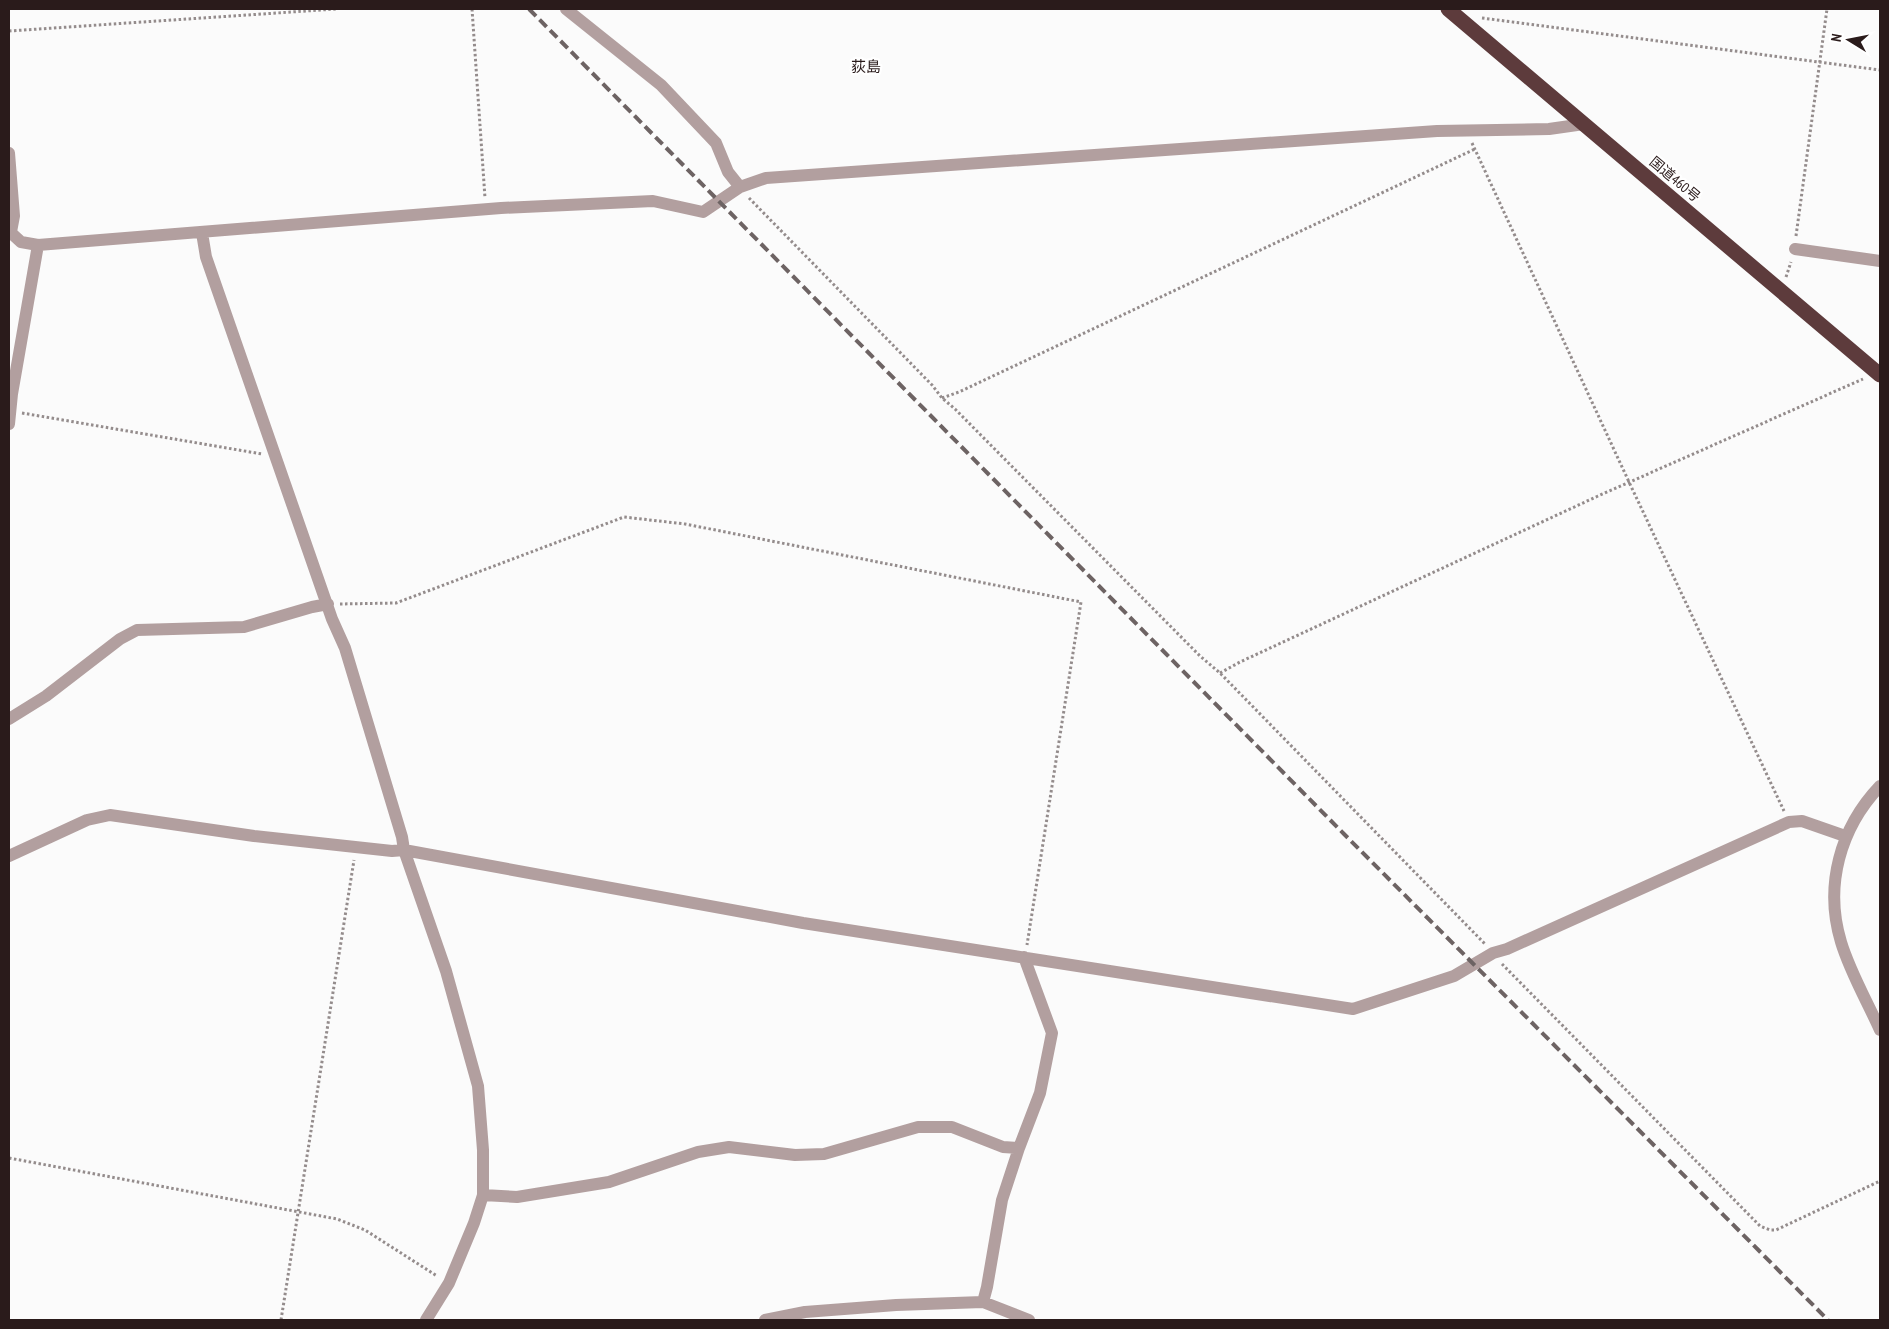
<svg xmlns="http://www.w3.org/2000/svg" width="1889" height="1329" viewBox="0 0 1889 1329" font-family="'PT Sans Narrow','Noto Sans JP',sans-serif">
<style>
.lines{fill:none;stroke-linecap:round;stroke-linejoin:round}
.path{stroke:#948c8c;stroke-width:3;stroke-dasharray:2.5 2.5;stroke-linecap:butt}
.minor{stroke:#b29f9f;stroke-width:12}
.highway{stroke:#5d3b3c;stroke-width:15}
.rail{stroke:#6d6363;stroke-width:4;stroke-dasharray:10 5;stroke-linecap:butt}
.labels{text-anchor:middle;stroke-width:4.5;stroke-linejoin:round;paint-order:stroke}
.street-label{font-size:14px;fill:#2a1b1b;stroke:#fff}
.neighbourhood-label{font-size:15px;fill:#2a1b1b;stroke:#fff}
</style>
<rect width="100%" height="100%" fill="#fbfbfb"/>
<g class="lines">
<path class="path" d="M472,9L485,198
M1482,18L1880,70
M9,31L336,9
M1472,143L1629,482L1784,811
M749,198L932,385L942,398L955,409L1200,656L1220,673L1485,944
M1796,236L1827,9
M1786,277L1791,262
M942,398L959,392L1475,149
M22,413L262,454
M340,604L396,603L624,517L685,524L1081,602L1027,945
M1220,673L1240,662L1598,496L1863,379
M1502,964L1760,1226L1770,1230H1776L1880,1181
M9,1158L337,1219L365,1230L437,1276
M281,1320L354,860"/>
<path class="minor" d="M566,9L661,85L716,143L728,172L740,187
M9,153L14,216L11,232
M9,231L21,242L38,245L501,208L653,201L703,212L740,187L766,178L1437,131L1549,129L1584,124
M202,233L206,257L332,619L345,648L402,837L404,850L446,971L478,1086L483,1150V1195L474,1223L449,1283L426,1320
M1795,249L1880,261
M9,424L12,394L38,245
M9,719L46,696L120,639L137,630L244,627L312,607L328,604
M1880,786C1840,828 1824,886 1841,942C1850,972 1867,1001 1880,1030
M9,856L87,820L110,815L254,836L392,851L404,850L803,923L1353,1009L1454,976L1493,953L1507,949L1789,822L1802,821L1845,836
M483,1195L517,1197L609,1182L698,1152L729,1147L795,1155L824,1154L918,1127H952L1003,1147L1019,1148
M983,1302L987,1287L1002,1200L1019,1148L1040,1093L1052,1033L1024,957
M765,1320L805,1312L896,1305L983,1302L1029,1320"/>
<path class="highway" d="M1448,9L1880,375"/>
<path class="rail" d="M529,9L1344,834L1828,1320"/>
</g>
<g class="labels">
<g class="street-label">
<text transform="translate(1675 179) rotate(40)" y="5">国道460号</text>
</g>
<g class="neighbourhood-label">
<text x="866" y="72">荻島</text>
</g>
</g>
<rect width="1889" height="1329" fill="none" stroke="#2a1b1b" stroke-width="20"/>
<g transform="translate(1849 40) rotate(280)" stroke="#ffffff" stroke-width="4" paint-order="stroke">
<path d="M0-4L9 19L0 12L-9 19Z" fill="#2a1b1b"/>
<text y="-8" font-size="14" font-weight="bold" text-anchor="middle" fill="#2a1b1b">N</text>
</g>
</svg>
